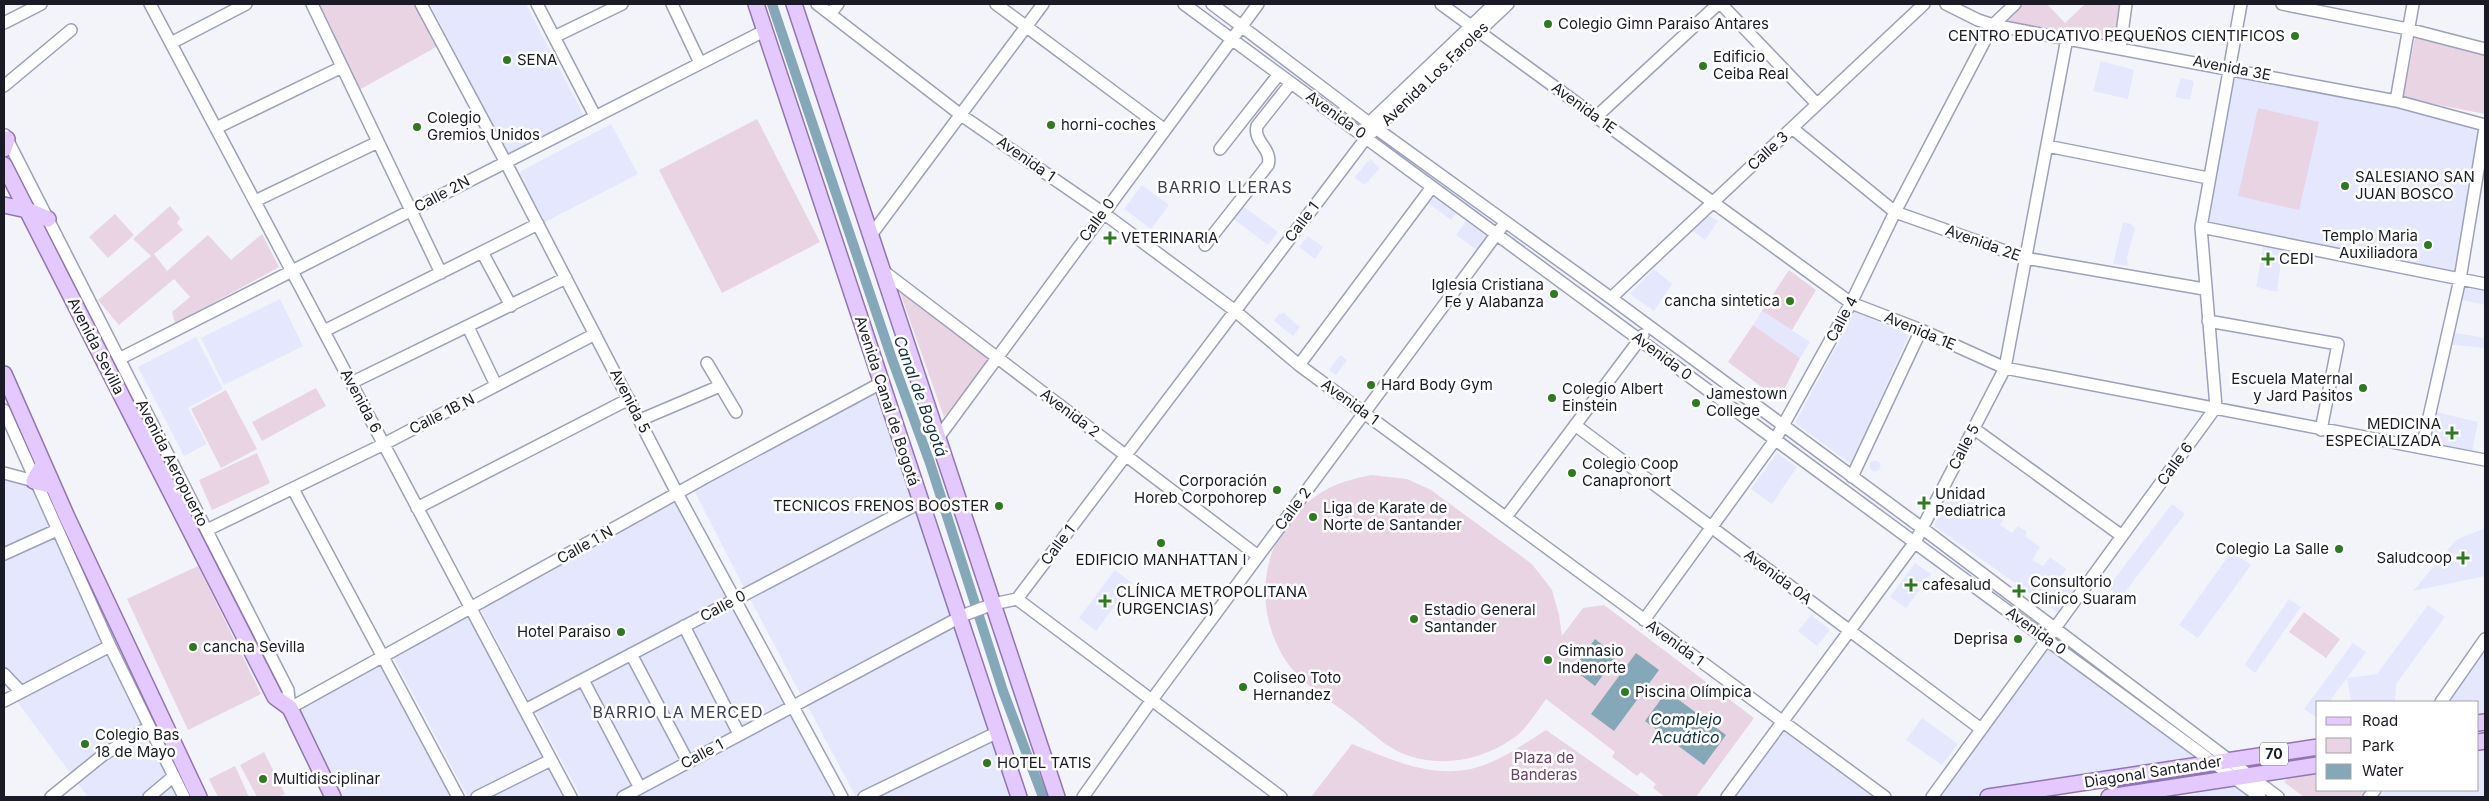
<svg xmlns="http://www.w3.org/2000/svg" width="2489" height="801" viewBox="0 0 2489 801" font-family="Inter,sans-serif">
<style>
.built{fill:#e4e7fe}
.green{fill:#e8d4e2}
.water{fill:#84a8b7}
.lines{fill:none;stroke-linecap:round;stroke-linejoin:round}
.canal{stroke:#84a8b7;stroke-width:10}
.minor-casing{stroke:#9ca0bd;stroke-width:14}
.major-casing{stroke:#9175b2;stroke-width:18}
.minor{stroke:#fff;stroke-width:11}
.major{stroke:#e3c9fe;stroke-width:15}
.poi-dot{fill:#2f7a20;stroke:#fff;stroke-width:2}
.labels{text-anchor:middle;stroke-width:5;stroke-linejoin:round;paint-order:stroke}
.shield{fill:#fff;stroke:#5f5f67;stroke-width:1}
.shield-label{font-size:14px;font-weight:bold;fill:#1a1b26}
.poi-label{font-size:15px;fill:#1a1b26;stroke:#fff;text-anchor:start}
.street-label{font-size:15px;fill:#1a1b26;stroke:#fff}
.park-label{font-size:15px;fill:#6b4263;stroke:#fff}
.neighbourhood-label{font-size:16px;letter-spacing:1px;fill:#3c3e57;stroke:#fff}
.water-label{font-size:16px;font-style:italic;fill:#0f313d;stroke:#fff}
</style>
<rect width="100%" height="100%" fill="#f3f4fa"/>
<path class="built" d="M430,4H526L584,116L509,155Z
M2101,61L2134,70L2128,99L2093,91Z
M2229,72L2485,122L2459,276L2206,225Z
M2181,78L2194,81L2190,100L2175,97Z
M611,124L638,174L545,222L520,176L521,171Z
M1370,159L1380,168L1365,185L1354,178Z
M1142,185L1169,205L1151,229L1124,209Z
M1435,196L1457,213L1451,220L1429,204Z
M1240,204L1278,232L1268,245L1231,217Z
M1708,215L1718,221L1705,240L1693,231Z
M1466,221L1487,236L1477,250L1456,235Z
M2123,222L2131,224L2135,229L2127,257L2128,266L2113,264Z
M1308,236L1323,247L1315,259L1299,247Z
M2264,243L2283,247L2277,292L2256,287Z
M1654,269L1672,284L1654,311L1630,294Z
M2463,286L2485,291V305L2457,299Z
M280,299L303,346L224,385L201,338Z
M1762,311L1810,342L1800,358L1753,325Z
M1855,312L1909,335L1851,464L1795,423Z
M1284,313L1300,327L1293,336L1274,321L1279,314Z
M2450,332L2485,338V348L2447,344Z
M196,337L223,389L188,408L207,444L184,456L138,367Z
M1340,355L1347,360L1336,375L1329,370Z
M876,389L914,502L744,588L693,488Z
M2481,409L2472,451L2426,443L2432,411L2478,422Z
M1777,453L1797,467L1772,504L1751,489Z
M1869.5 466a5.5 5.5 0 1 1 11 0a5.5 5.5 0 1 1-11 0Z
M4,475L32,484L177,797H88L4,684Z
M1953,486L2003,520L2000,525L2012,533L2018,526L2027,532L2025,536L2040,547L2032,560L2043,566L2050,557L2066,569L2061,577L2076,587L2058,613L1934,526Z
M680,499L730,596L528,700L480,608Z
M2172,504L2185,514L2121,597L2108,587Z
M916,510L950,617L802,697L748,595Z
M2485,528V576L2413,591L2456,540Z
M2232,551L2251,565L2198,638L2179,625Z
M1915,563L1931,574L1906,608L1890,597Z
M1115,570L1132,583L1096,631L1079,618Z
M2289,599L2301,607L2255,673L2244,665Z
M735,603L791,704L615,797H581L534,709Z
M2428,605L2445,617L2396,684L2395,702H2351L2347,678L2329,702H2318L2317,718L2304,709L2353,643L2366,652L2347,678L2377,674Z
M469,613L546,759L468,797L392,655Z
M1811,615L1830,630L1817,646L1798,631Z
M953,625L989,731L856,797L806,703Z
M2051,646L2210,761L1964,797H1936Z
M2485,651V716L2478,718V702H2448Z
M383,663L456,797H343L299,705Z
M792,709L838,797H632Z
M1922,718L1958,744L1942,765L1906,740Z
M1785,727L1880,797H1731Z
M993,742L1015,797H877Z
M2485,744V797H2379L2385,790H2478V745Z
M551,765L568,797H486Z
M2232,785L2249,797H2181Z"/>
<path class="green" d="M316,4H417L438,46L359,90Z
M2019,4H2047L2065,23L2085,4H2123L2119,40L2000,22Z
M2416,33L2485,47V114L2403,98Z
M2258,108L2319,122L2299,210L2238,196Z
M757,119L820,242L722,293L659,170Z
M170,206L180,218L177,223L183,230L154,254L167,271L208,235L231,260L262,234L279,267L175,324L172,312L190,297L174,279L119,325L98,300L151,256L133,239Z
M115,214L134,235L108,258L89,237Z
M1789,270L1816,290L1792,330L1762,311Z
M896,281L993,355L944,417Z
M1753,325L1800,358L1779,400L1728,362Z
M316,388L326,406L262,441L252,422Z
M226,390L257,449L221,468L191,409Z
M257,453L270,483L212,510L199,480Z
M1371,475L1407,479L1431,490L1532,564L1552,590L1559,615L1562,636L1583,608L1604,605L1754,718L1696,797H1665L1653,788L1656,784L1641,772L1637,776L1612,757L1615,752L1546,699C1536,713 1526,730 1512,739C1479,762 1434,769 1397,751C1380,742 1364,726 1349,715C1328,699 1301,683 1286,661C1246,599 1265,521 1331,487C1344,481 1357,478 1371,475Z
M198,566L261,694L188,730L127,599Z
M2304,612L2340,639L2326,658L2289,632Z
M1546,730L1642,797H1311L1352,744C1392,760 1434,780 1478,767C1502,760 1525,743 1546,730Z
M264,752L285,794L278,797H257L240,765Z
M235,766L249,797H218L209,779Z
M2318,773V790H2366L2361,797H2304L2284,782L2288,778Z"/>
<path class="water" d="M1595,639L1617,656L1595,686L1573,669Z
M1636,653L1659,670L1614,731L1591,714Z
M1667,691L1726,735L1704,765L1645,721Z"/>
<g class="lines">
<path class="canal" d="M772,4L892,359L930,463L1003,691L1043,797"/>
<g class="minor-casing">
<path id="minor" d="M150,4L571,797
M312,4L441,273
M421,4L505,161L677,493L842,797
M537,4L595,116
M672,4L700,63
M817,4L961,115L1102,212L1234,310L1299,365L1885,797
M996,4L1165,130
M1184,4L2260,797
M1212,4L1377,129L1611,298L1922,528L2278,797
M1441,4L1851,303L1921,330L2005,368L2485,460
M1721,4L1817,104
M1946,4L1978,20L1993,25L2396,101L2485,125
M2282,4L2408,29L2485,49
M830,14L838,4
M4,23L41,4
M554,37L622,4
M171,43L246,4
M2120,48L2126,4
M4,86L71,30
M2396,101L2413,4
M1596,117L1718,4
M216,128L342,67
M1792,128L1895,212L2025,258L2204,289
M1367,131L1369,123L1494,4
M5,135L288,690L290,708L708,476L881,383
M2047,146L2208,178
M1220,149L1279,74
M255,201L378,142
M2201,227L2485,284
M871,235L1043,4
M1205,245L1268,165C1273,149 1253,142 1257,126L1291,83
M482,252L511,306
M882,270L1258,556
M1611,298L1924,4
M2208,321L2338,344L2321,430
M468,327L496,385
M324,331L538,224
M119,359L764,31
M707,363L736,412
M1299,365L1432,187
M351,383L566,278
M4,410L110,646L184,797
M640,420L720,386
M1575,425L1981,729
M1973,428L2122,536
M938,438L1258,4
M2422,448L2460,279L2485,128
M4,473L34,481
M1852,477L1921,330
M293,489L458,797
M417,508L629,399
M1506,517L1643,335
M207,530L384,444L595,334
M4,554L57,530
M1017,599L1281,797
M1644,620L1775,440L1851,303L1895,212L1993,25L2015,4
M684,626L739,734
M631,654L688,762
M4,674L21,692
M583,680L640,788
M4,701L110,646
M2441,702L2485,639
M525,710L921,502
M51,797L103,755L149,727
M149,797L174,776
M477,797L551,760
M623,797L964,615L993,604L1017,599L1366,138L1508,4
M864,797L998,732
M1083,797L1151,701L1501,228
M1727,797L1915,542L2005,368L2067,38
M1932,797L2216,407L2201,227L2241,4
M2369,797L2375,790"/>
</g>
<g class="major-casing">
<path id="major" d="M756,4L1019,797
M794,4L1057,797
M4,149L7,139
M4,165L275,697L290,708L333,797
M4,205L27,210L48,219
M4,374L67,517L199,797
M43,465L34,481L53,486
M2478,723L2485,722
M2478,742L2485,741
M1988,797L2318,747
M2109,797L2318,765"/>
</g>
<use href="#minor" class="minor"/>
<use href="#major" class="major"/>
</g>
<g class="poi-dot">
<circle cx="1548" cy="24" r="5"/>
<circle cx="2295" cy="36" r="5"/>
<circle cx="507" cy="60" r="5"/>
<circle cx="1703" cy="66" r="5"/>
<circle cx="1051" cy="125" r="5"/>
<circle cx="417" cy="127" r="5"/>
<circle cx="2345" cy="186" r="5"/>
<path d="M1107.5 230.5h5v5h5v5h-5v5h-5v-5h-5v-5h5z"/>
<circle cx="2428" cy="245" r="5"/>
<path d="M2265.5 251.5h5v5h5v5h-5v5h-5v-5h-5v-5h5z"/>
<circle cx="1554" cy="294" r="5"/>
<circle cx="1790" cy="301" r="5"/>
<circle cx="1371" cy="385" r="5"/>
<circle cx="2363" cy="388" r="5"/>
<circle cx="1552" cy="398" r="5"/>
<circle cx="1696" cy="403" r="5"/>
<path d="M2449.5 425.5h5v5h5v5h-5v5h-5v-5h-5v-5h5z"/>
<circle cx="1572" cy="473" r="5"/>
<circle cx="1277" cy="490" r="5"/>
<path d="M1921.5 495.5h5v5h5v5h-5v5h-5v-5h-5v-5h5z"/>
<circle cx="999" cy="506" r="5"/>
<circle cx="1313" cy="517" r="5"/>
<circle cx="1161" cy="543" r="5"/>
<circle cx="2339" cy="549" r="5"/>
<path d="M2460.5 550.5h5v5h5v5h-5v5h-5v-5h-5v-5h5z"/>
<path d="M1908.5 577.5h5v5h5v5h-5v5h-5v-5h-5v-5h5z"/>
<path d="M2016.5 583.5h5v5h5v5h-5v5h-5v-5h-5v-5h5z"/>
<path d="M1102.5 593.5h5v5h5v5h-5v5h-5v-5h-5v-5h5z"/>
<circle cx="1414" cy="619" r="5"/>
<circle cx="621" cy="632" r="5"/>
<circle cx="2018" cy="639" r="5"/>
<circle cx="193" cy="647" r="5"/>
<circle cx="1548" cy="660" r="5"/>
<circle cx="1243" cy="687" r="5"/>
<circle cx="1625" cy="692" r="5"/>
<circle cx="85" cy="744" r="5"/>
<circle cx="987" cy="763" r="5"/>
<circle cx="263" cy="779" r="5"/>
</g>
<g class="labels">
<rect class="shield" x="2260" y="742.5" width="28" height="23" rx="4"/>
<g class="shield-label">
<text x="2274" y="759">70</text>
</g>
<g class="poi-label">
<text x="1558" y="29">Colegio Gimn Paraiso Antares</text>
<text x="2285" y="41" text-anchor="end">CENTRO EDUCATIVO PEQUEÑOS CIENTIFICOS</text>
<text x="1713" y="62">Edificio<tspan x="1713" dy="17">Ceiba Real</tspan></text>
<text x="517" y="65">SENA</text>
<text x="427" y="123">Colegio<tspan x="427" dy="17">Gremios Unidos</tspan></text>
<text x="1061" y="130">horni-coches</text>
<text x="2355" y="182">SALESIANO SAN<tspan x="2355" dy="17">JUAN BOSCO</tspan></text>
<text x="2418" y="241" text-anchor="end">Templo Maria<tspan x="2418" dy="17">Auxiliadora</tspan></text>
<text x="1121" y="243">VETERINARIA</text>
<text x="2279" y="264">CEDI</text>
<text x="1544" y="290" text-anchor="end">Iglesia Cristiana<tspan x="1544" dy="17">Fe y Alabanza</tspan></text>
<text x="1780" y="306" text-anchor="end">cancha sintetica</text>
<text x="2353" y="384" text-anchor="end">Escuela Maternal<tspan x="2353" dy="17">y Jard Pasitos</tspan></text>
<text x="1381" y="390">Hard Body Gym</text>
<text x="1562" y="394">Colegio Albert<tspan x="1562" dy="17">Einstein</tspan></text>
<text x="1706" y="399">Jamestown<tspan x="1706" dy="17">College</tspan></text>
<text x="2441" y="429" text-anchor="end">MEDICINA<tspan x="2441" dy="17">ESPECIALIZADA</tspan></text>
<text x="1582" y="469">Colegio Coop<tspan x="1582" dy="17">Canapronort</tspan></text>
<text x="1267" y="486" text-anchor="end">Corporación<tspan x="1267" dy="17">Horeb Corpohorep</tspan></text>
<text x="1935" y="499">Unidad<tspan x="1935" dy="17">Pediatrica</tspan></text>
<text x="989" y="511" text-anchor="end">TECNICOS FRENOS BOOSTER</text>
<text x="1323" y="513">Liga de Karate de<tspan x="1323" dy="17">Norte de Santander</tspan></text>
<text x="2329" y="554" text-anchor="end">Colegio La Salle</text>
<text x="2452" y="563" text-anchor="end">Saludcoop</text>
<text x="1161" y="565" text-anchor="middle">EDIFICIO MANHATTAN I</text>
<text x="2030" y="587">Consultorio<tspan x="2030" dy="17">Clinico Suaram</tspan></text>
<text x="1922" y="590">cafesalud</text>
<text x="1116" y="597">CLÍNICA METROPOLITANA<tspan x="1116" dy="17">(URGENCIAS)</tspan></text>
<text x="1424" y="615">Estadio General<tspan x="1424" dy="17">Santander</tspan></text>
<text x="611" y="637" text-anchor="end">Hotel Paraiso</text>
<text x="2008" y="644" text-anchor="end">Deprisa</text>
<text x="203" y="652">cancha Sevilla</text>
<text x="1558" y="656">Gimnasio<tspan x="1558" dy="17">Indenorte</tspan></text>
<text x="1253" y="683">Coliseo Toto<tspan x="1253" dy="17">Hernandez</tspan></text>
<text x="1635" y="697">Piscina Olímpica</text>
<text x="95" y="740">Colegio Bas<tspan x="95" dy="17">18 de Mayo</tspan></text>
<text x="997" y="768">HOTEL TATIS</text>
<text x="273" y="784">Multidisciplinar</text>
</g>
<g class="street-label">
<text transform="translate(2232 68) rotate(11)" y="5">Avenida 3E</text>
<text transform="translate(1435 74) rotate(-44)" y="5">Avenida Los Faroles</text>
<text transform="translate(1584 108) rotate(36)" y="5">Avenida 1E</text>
<text transform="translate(1336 115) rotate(36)" y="5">Avenida 0</text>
<text transform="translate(1768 151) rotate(-43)" y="5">Calle 3</text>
<text transform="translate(1026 159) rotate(35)" y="5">Avenida 1</text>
<text transform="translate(442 194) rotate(-28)" y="5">Calle 2N</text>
<text transform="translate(1097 220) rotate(-54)" y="5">Calle 0</text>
<text transform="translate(1302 222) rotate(-53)" y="5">Calle 1</text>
<text transform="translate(1983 243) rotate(20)" y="5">Avenida 2E</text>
<text transform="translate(1842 319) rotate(-62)" y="5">Calle 4</text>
<text transform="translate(1920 331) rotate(23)" y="5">Avenida 1E</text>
<text transform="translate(96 346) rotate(63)" y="5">Avenida Sevilla</text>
<text transform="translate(1662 356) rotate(37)" y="5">Avenida 0</text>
<text transform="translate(361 401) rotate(62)" y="5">Avenida 6</text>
<text transform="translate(630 401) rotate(63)" y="5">Avenida 5</text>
<text transform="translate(887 401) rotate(72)" y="5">Avenida Canal de Bogotá</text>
<text transform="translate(1350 402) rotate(36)" y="5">Avenida 1</text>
<text transform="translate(1070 413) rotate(37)" y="5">Avenida 2</text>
<text transform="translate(442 414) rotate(-27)" y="5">Calle 1B N</text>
<text transform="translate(1964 447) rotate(-63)" y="5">Calle 5</text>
<text transform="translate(172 463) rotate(63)" y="5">Avenida Aeropuerto</text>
<text transform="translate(2175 464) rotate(-54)" y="5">Calle 6</text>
<text transform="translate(1293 509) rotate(-53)" y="5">Calle 2</text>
<text transform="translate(585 545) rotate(-29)" y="5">Calle 1 N</text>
<text transform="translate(1058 545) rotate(-53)" y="5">Calle 1</text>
<text transform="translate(1778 577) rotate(37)" y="5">Avenida 0A</text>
<text transform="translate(723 606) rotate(-28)" y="5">Calle 0</text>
<text transform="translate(2036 631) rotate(36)" y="5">Avenida 0</text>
<text transform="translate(1675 643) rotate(36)" y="5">Avenida 1</text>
<text transform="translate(702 754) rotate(-28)" y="5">Calle 1</text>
<text transform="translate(2153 772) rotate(-9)" y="5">Diagonal Santander</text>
</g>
<g class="park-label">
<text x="1544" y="763">Plaza de<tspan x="1544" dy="17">Banderas</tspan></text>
</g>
<g class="neighbourhood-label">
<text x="1225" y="193">BARRIO LLERAS</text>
<text x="678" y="718">BARRIO LA MERCED</text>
</g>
<g class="water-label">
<text transform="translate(921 396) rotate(70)" y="6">Canal de Bogotá</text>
<text x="1686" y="725">Complejo<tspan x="1686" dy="18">Acuático</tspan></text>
</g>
</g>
<rect width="2489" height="801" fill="none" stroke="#1a1b26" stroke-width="10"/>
<rect x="2316" y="701" width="162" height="90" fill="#ffffff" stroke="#a3a4a8"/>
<rect x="2326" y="717" width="25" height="8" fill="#e3c9fe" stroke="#a3a4a8"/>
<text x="2362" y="726" font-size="15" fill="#1a1b26">Road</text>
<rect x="2326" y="738" width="25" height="15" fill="#e8d4e2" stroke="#a3a4a8"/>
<text x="2362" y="751" font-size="15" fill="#1a1b26">Park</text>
<rect x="2326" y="764" width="25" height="15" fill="#84a8b7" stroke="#a3a4a8"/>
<text x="2362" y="776" font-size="15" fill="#1a1b26">Water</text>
</svg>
